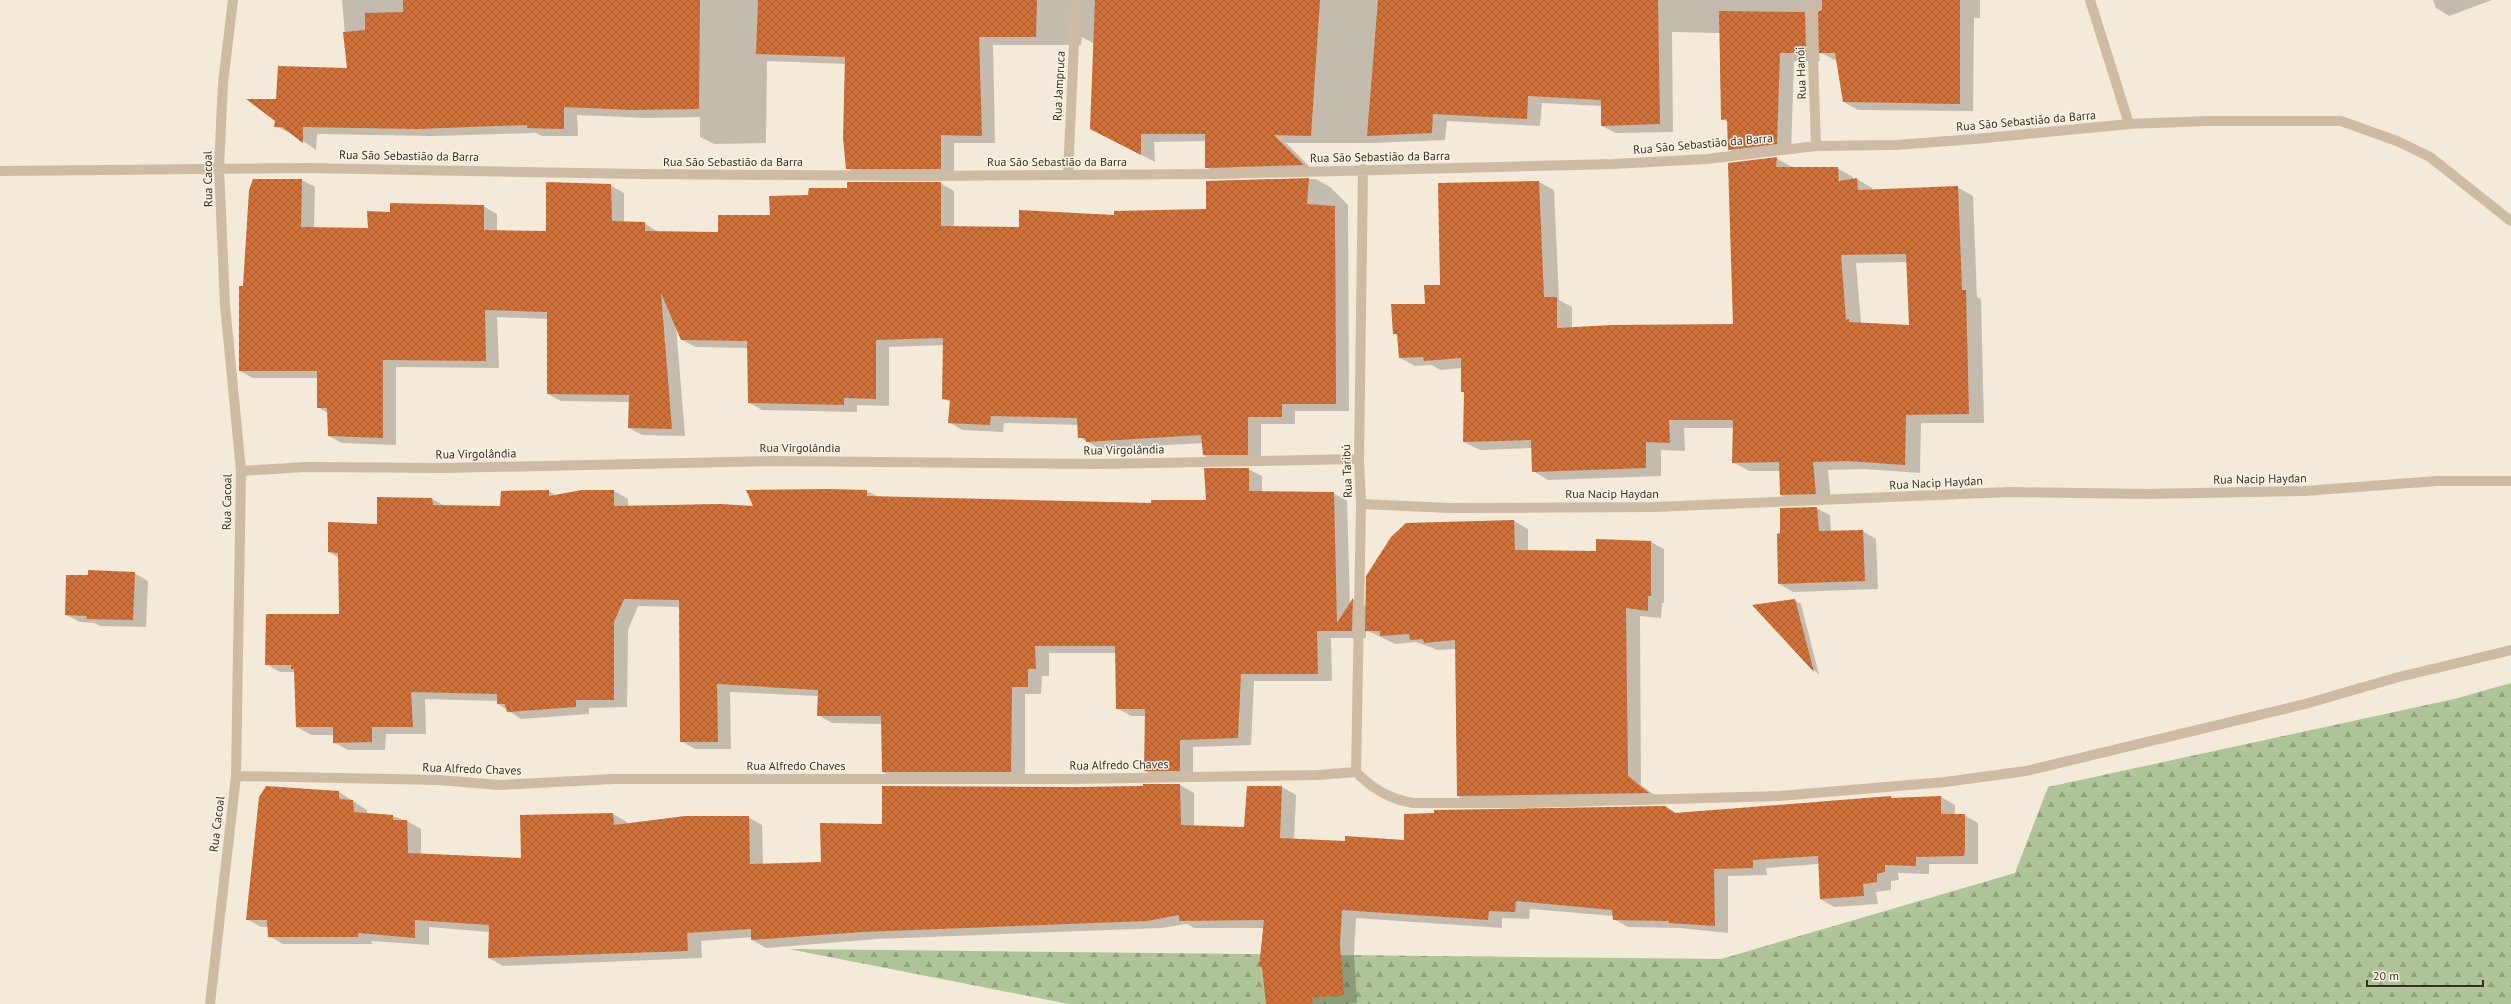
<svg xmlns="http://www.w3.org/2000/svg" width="2511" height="1004" viewBox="0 0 2511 1004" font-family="'PT Sans',sans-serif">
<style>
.forest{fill:url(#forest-firs)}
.shadow{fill:#0003;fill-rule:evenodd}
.building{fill:url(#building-cross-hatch);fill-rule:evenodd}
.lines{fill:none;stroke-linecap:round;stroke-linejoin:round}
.street{stroke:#cdbba4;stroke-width:10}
.labels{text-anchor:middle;stroke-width:3;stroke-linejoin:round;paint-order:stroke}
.street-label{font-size:12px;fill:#372e26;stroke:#fbf4e5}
</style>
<defs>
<pattern id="forest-firs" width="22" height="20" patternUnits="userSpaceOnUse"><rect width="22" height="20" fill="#afc497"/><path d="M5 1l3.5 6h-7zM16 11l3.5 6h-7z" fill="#8fa07b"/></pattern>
<pattern id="building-cross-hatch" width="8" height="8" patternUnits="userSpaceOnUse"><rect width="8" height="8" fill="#d1713a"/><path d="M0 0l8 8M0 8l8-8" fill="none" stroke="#aa5d31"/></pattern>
</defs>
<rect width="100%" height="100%" fill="#f4ead9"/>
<path class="forest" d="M2511,683V1004H1069L789,949L1721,959L2015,873L2048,787L2454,699Z"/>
<path class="shadow" d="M342,0H1980V18H1974L1973,111L1858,110L1844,102L1837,61L1819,52L1820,61H1794L1791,152L1742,157L1729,149L1728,122L1722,119L1720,33L1672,32L1673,132L1616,133L1602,126V106L1542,103L1540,126L1447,121L1445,140L1374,143H1286L1316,173L1220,175L1206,167V141L1154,142L1155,162L1106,136L1095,44L1082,37L1081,45H993L995,143H954V177L861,176L847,168L845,64L767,61L766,143L714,144L700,137V117L647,118L577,115L578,136H542L536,133L432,136L317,134L316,150L293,134L275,126L348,69Z
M2433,0H2492L2449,16L2436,8Z
M1776,158L1792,167L1837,168L1853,177V180L1857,179L1872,188V190L1957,187L1973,196L1977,297L1981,299L1984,423H1921L1920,473L1864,469L1828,470L1831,502L1796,503L1781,495L1780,471H1749L1733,462L1734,428H1684L1685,451L1661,450V476L1548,480L1533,471V448L1480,450L1464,442L1465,393L1462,392V368L1440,370L1432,365L1415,366L1400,358L1398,336L1394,333L1426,305L1539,182L1554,190L1559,300L1572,307V328L1734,326ZM1837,175H1839L1840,186ZM1908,262L1910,326L1861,323L1856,263Z
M1316,179L1330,187L1348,205L1349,411H1295V424H1261V462L1217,463L1204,455L1203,443L1100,449L1079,437V425L1004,423L1003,432L962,430L949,422L950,402L943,398L944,345L889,347V406L857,405V412L762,410L748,402V348L696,347L682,340L676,326L685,436L642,435L629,428V402L561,401L548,394V319L497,317L499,368L396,367V445L342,443L329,436L328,413L318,407V378H253L240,371L244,288L302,180L315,187L314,228L369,229L391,213L483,206L497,214V231L547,232L610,185L624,193V223H644L658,232L719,234L771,216L809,196L848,189L940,183L954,191V228H1020L1115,216L1207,210V182Z
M1248,469L1262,476V493H1333L1347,501L1350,604L1353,599L1367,607L1514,521L1528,529V552H1597L1651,542L1664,549V603H1662L1661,618L1640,616L1641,785L1661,800L1472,804L1458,796L1456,649L1438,650L1416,642L1395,644L1366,630V638H1331L1332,681H1254L1251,745L1193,747V778L1158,779L1145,771L1146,716H1131L1117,708L1116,653H1049V676H1042L1041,694H1025V780H897L883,772L882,724L832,723L818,715L819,696L730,692L731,749H695L681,741L680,607L638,606L628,630L627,707L589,708V714L521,719L498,704V701L425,699L426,734H386L385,750H348L334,742V735H311L297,727L295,672H280L266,664L340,615L339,558L329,552L432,499L445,506L501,507L549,491L556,496L582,491H614L628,499V507H755L828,490L867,491L879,497L1152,504L1208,501Z
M1816,508L1830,515L1831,532L1862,531L1876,539L1878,589L1793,592L1779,584L1781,534Z
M134,573L148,581L146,627L101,626L94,623L80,622L66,615Z
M1794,600L1801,604L1819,675L1754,605Z
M1180,785L1194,793V826L1245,828L1248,787H1282L1296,795L1294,840L1346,842H1405L1665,807L1678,814L1890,797L1894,798L1941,797L1955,805V815H1964L1978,823V864H1929V874L1898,873L1899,880L1891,881V890L1876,892L1878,904L1834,907L1820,899L1819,864L1766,868L1767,875L1728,876V933L1680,928L1628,927L1614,919V916L1530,909L1529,919L1502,918V928L1356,918L1354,953L1357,1003L1343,1004H1267L1263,968L1260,966L1264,928H1194L1187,924L1161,928L877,939L766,948L752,940V937L701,941L702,958L503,966L489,958L490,932L429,927V945L371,941L372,944H283L269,936V927H261L247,919L266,787L339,792L367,810V814L392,816L407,821L421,829V854L522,859L521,816L613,814L627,822V824L748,817L762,825L763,864L822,863L883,825L1077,788Z"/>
<path class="building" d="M403,0H700L699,109L632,110L564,107V129L527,128V125L417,129L303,127V143L282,127H274L275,121L246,99H276L278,66L347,68L343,32L365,30V13L403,12Z
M758,0H1037L1036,37H979L982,136L941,135V169H846L843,138L845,57L756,54Z
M1095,0H1320L1311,136L1274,135L1304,165L1205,168V134H1141V155L1090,129Z
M1378,0H1658L1660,124L1601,126V100L1528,96L1527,119L1433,114L1432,133L1367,136Z
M1822,0H1960V104L1843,102L1835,53H1819L1818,12L1822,10Z
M1719,11L1805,12L1806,53H1780L1777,144L1728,150L1727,119L1721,120Z
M1777,157L1776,167H1838L1839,181L1857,178L1858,190L1958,186L1962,290H1966L1969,414L1906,415L1905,465L1848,461L1813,462L1816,494L1780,495L1779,462L1732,463L1733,420H1669L1670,443L1646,442V468L1532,472L1531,440L1463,442L1464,392H1461V358L1424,361L1423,357L1399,358L1397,334H1393L1391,304H1425L1424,285H1440L1438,183L1539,181L1544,297H1557V328L1612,325L1733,324L1728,163ZM1906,254L1909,325L1849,322V319L1846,320L1841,255Z
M1309,178L1307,204L1335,206L1336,404H1282V417H1248V455H1203L1201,435L1086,442L1085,438H1078L1077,418L991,416L990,425L948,423L950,400L942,399L943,338L876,340V399L844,398V405L748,403L747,341L681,340L661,293L672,429L628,428L629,395L547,394V312L485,310L486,361L383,360V438L328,436L327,408H317V371H239V286H243L249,190L253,179H302L301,227L368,228L367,211L390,212V203L484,205V230L546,231V182L611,184L612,221L645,222V231L718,232V215H770L769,196L808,195L809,188H847V182H941V226L1019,227V210L1114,215V211L1206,209V181Z
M1204,468H1249V491L1334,492L1337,623L1353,598L1352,631H1317L1318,674H1241L1238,738L1180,740V771H1144L1145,709H1116L1115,646H1035L1036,669H1028V687H1012L1011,772H882L881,716H817L818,690L717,684L718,742H680L679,600L624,599L614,622V700H576V707L507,712L505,704H497V694L411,692L413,727H372V742L333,743V727H296L294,669H291V665H265L266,614H339L338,553L328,552V522L377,524V497L432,498L433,505L500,506L501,491L549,490V496L582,490H614V506L720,504L753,506L746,490L828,489L867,490V496L1151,503V500H1206Z
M1817,507L1819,531L1863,530L1865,581L1778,584L1777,534L1780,533V508Z
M1514,520L1515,550L1596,551V539L1651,541V596H1648V611L1626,608L1628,776L1649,793L1457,796L1455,640L1424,643L1423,639L1410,640L1409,634L1380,636V631H1365L1366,576L1391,537L1406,523Z
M88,570L135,572L133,620L86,619L87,616L65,615L66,575H88Z
M1795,599L1814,672L1752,605Z
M1143,784H1180L1181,825L1244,827L1247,786H1282L1280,838L1345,841V836L1404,840V814L1434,813V810L1665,806L1675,813L1891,796V798L1941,796V814H1965V849L1964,856L1916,857V866L1885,865V872L1877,874V882L1863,884L1864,896L1820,899L1818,856L1753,860V868L1714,869L1715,926L1669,923V921L1613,920L1612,910L1516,901L1515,912L1489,911L1488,920L1342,910L1340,944L1344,995L1312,998L1313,1004H1266L1262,967H1259L1264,920L1179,921V915L1147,921L862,932L751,940V929L687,933L688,951L488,958L489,925L415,920V938L358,933V937H268L267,920H246L259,797L266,786L339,791V799L353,800L354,812L393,815V820H407L408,853L521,858L520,815L613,813L614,825L685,816H749L750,864L821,862L820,823L882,824V786L1077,787L1143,786Z"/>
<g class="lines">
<path class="street" d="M1811,0L1816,146
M2090,0L2129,124
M0,171L305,168L640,174L919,176L1216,174L1613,164L1707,159L1816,146L1896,145L1975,139L2129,124L2207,121H2341L2397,141L2430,157L2511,221
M1068,174L1076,0
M241,471L305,467L444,468L771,461L1098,464L1359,459
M1361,504L1450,508L1654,507L2008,492L2146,494L2304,491L2437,481H2511
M1356,772C1373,789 1389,799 1413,803H1527L1779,796L1945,782L2026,771L2305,704L2395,678L2511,650
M1356,772L1361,504L1359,459L1363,169
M236,776L439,780L499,785L614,779H1068L1318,775L1356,772
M210,1004L236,776L241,471L225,305L219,168L223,83L233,0"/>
</g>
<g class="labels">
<g class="street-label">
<text transform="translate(1801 73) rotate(-92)" y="4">Rua Hanói</text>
<text transform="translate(1059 86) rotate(-87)" y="4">Rua Jampruca</text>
<text transform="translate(2026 121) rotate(-5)" y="4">Rua São Sebastião da Barra</text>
<text transform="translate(1703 144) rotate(-5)" y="4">Rua São Sebastião da Barra</text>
<text transform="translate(409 156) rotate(1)" y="4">Rua São Sebastião da Barra</text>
<text transform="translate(1380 157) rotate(-1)" y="4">Rua São Sebastião da Barra</text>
<text x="733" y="166">Rua São Sebastião da Barra</text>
<text x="1057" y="166">Rua São Sebastião da Barra</text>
<text transform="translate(208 179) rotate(-91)" y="4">Rua Cacoal</text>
<text x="800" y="452">Rua Virgolândia</text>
<text transform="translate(1124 450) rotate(-1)" y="4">Rua Virgolândia</text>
<text transform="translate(476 454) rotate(-1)" y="4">Rua Virgolândia</text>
<text transform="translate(1347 471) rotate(-92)" y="4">Rua Taribú</text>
<text transform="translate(2260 479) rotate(-1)" y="4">Rua Nacip Haydan</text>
<text transform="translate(1936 483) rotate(-3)" y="4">Rua Nacip Haydan</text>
<text x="1612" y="498">Rua Nacip Haydan</text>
<text transform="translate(227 502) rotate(-89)" y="4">Rua Cacoal</text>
<text transform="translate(1119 765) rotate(-1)" y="4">Rua Alfredo Chaves</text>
<text x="796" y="770">Rua Alfredo Chaves</text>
<text transform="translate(472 769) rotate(2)" y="4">Rua Alfredo Chaves</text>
<text transform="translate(217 824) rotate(-83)" y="4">Rua Cacoal</text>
</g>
</g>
<path d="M2367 980v6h116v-6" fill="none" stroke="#372e26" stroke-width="2"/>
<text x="2373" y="980" font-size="12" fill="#372e26" stroke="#fbf4e5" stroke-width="3" paint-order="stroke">20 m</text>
</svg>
